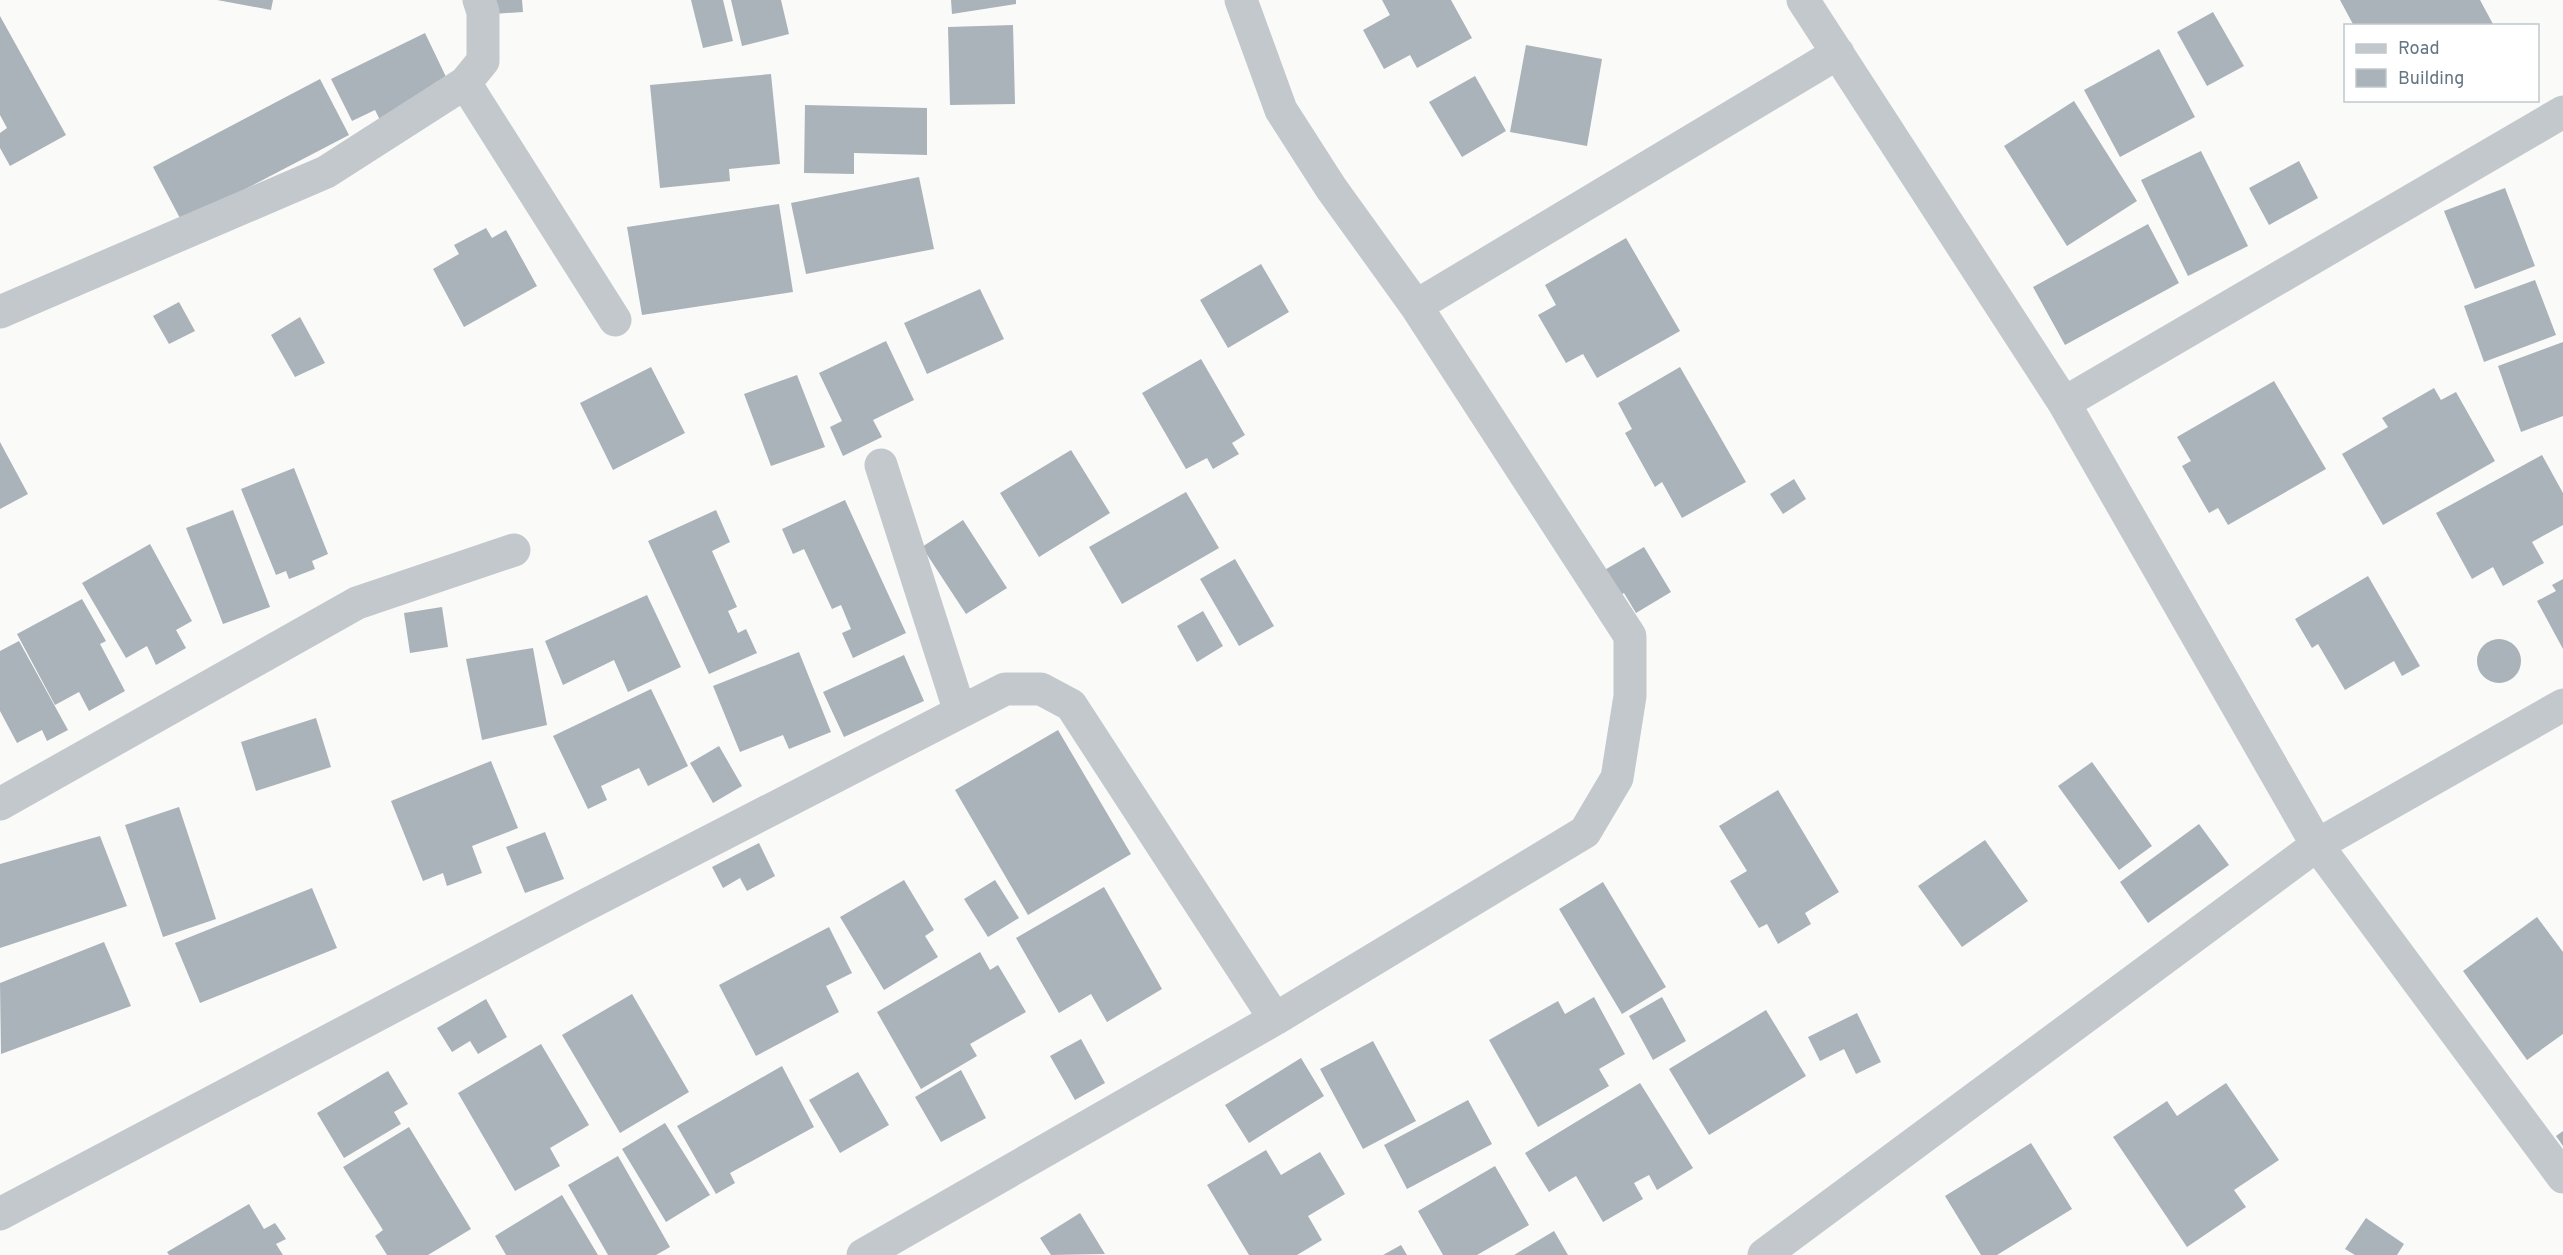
<svg xmlns="http://www.w3.org/2000/svg" width="2563" height="1255" viewBox="0 0 2563 1255" font-family="Overpass,sans-serif">
<style>
.building{fill:#aab3b9}
.lines{fill:none;stroke-linecap:round;stroke-linejoin:round}
.minor{stroke:#c3c8cc;stroke-width:33}
</style>
<rect width="100%" height="100%" fill="#fafaf8"/>
<path class="building" d="M217,0H273L271,10Z
M493,0H522L523,12L493,14Z
M691,0H723L733,41L703,48Z
M731,0H781L789,34L742,46Z
M951,0H1016V4L952,14Z
M1382,0H1451L1472,38L1417,68L1410,55L1384,69L1363,30L1390,15Z
M2340,0H2480L2493,24L2354,26Z
M2213,12L2244,66L2207,86L2177,32Z
M0,16L66,135L10,166L0,148V133L7,128L0,115Z
M1013,25L1015,104L950,105L948,27Z
M425,33L448,81L381,122L375,110L352,121L331,79Z
M1526,45L1602,59L1587,146L1510,132Z
M2159,49L2195,117L2120,157L2084,90Z
M771,74L780,164L729,169L730,181L660,188L650,85Z
M1475,76L1506,131L1462,157L1429,102Z
M320,79L349,135L182,222L153,167Z
M2074,101L2137,201L2067,246L2004,146Z
M805,105L927,108V155L854,153V174L804,173Z
M2201,151L2248,246L2188,276L2141,180Z
M2299,161L2318,198L2269,225L2249,188Z
M919,177L934,249L806,274L791,203Z
M2505,188L2535,266L2475,289L2444,211Z
M779,204L793,292L642,315L627,227Z
M2148,224L2179,283L2065,345L2033,287Z
M486,228L492,238L506,230L537,286L464,327L433,269L459,254L454,245Z
M1626,238L1680,331L1597,378L1583,354L1566,363L1538,315L1556,305L1545,285Z
M1261,264L1289,312L1228,348L1200,300Z
M2535,280L2556,335L2484,362L2464,306Z
M980,289L1004,339L927,374L904,323Z
M179,302L195,331L169,344L153,316Z
M300,317L325,363L295,377L271,335Z
M886,341L914,400L873,420L882,437L843,456L830,427L842,421L819,373Z
M2563,342V416L2521,432L2498,366Z
M1201,359L1245,435L1232,443L1239,454L1213,469L1207,458L1186,469L1142,393Z
M651,367L685,433L613,470L580,403Z
M1680,367L1746,482L1682,518L1662,482L1655,487L1625,433L1632,429L1618,403Z
M797,375L825,447L771,466L744,394Z
M2274,381L2326,469L2228,525L2218,508L2209,513L2182,466L2191,461L2177,437Z
M2434,388L2441,400L2456,392L2495,461L2383,525L2342,454L2388,427L2382,418Z
M0,442L28,494L0,509Z
M1071,450L1110,513L1039,557L1000,493Z
M2542,455L2563,493V525L2532,542L2544,563L2503,586L2493,567L2472,579L2436,513Z
M294,468L328,554L312,561L315,569L289,579L286,571L276,575L241,489Z
M1794,479L1806,499L1783,514L1770,494Z
M1186,492L1219,548L1122,604L1089,547Z
M845,500L906,633L853,658L842,633L851,629L841,605L832,609L804,549L793,554L782,529Z
M233,510L270,607L223,624L186,528Z
M716,510L730,542L712,551L737,607L728,611L738,633L746,629L757,653L709,674L648,541Z
M963,520L1007,588L966,614L922,547Z
M150,544L192,621L176,630L186,648L156,665L147,646L126,658L82,583Z
M1644,547L1671,592L1636,613L1624,593L1612,600L1596,575Z
M1235,559L1274,626L1239,646L1200,579Z
M2368,576L2420,666L2402,676L2394,661L2345,690L2318,644L2312,648L2295,619Z
M2563,579V649L2537,601L2556,591L2552,585Z
M647,595L681,667L628,692L614,660L563,685L545,641Z
M82,599L106,641L100,644L125,691L89,711L79,692L55,705L17,634Z
M442,607L448,647L410,653L404,613Z
M1203,611L1223,646L1197,662L1177,626Z
M2477 661a22 22 0 1 1 44 0a22 22 0 1 1-44 0Z
M19,641L68,730L47,741L42,730L17,743L0,711V651Z
M533,648L547,725L482,740L466,659Z
M799,652L831,732L789,749L783,735L740,752L713,686Z
M904,655L924,701L844,737L823,692Z
M651,689L688,766L648,786L639,768L601,786L607,800L588,809L553,736Z
M316,718L331,767L256,791L241,742Z
M1058,730L1131,854L1028,915L955,790Z
M719,746L742,786L713,803L690,763Z
M491,761L518,828L472,846L482,873L447,886L443,873L423,881L391,801Z
M2092,762L2152,846L2119,870L2058,786Z
M1778,790L1839,892L1805,913L1811,924L1778,944L1767,924L1759,928L1730,881L1747,871L1719,826Z
M179,807L216,919L163,937L125,825Z
M2199,824L2229,865L2148,923L2120,882Z
M545,832L564,879L525,893L506,847Z
M100,836L127,906L0,948V864Z
M1985,840L2028,901L1962,947L1918,886Z
M759,843L775,876L747,891L740,878L723,888L712,867Z
M904,880L934,930L925,936L938,957L884,990L840,917Z
M995,880L1019,918L988,937L964,899Z
M1603,882L1666,987L1622,1014L1559,909Z
M1104,887L1162,989L1107,1022L1091,994L1059,1013L1016,938Z
M312,888L337,948L200,1003L175,943Z
M2537,917L2563,952V1034L2527,1060L2463,971Z
M829,927L852,973L826,986L839,1012L756,1056L719,985Z
M104,942L131,1006L1,1054L0,983Z
M980,952L990,970L998,965L1026,1012L970,1044L977,1056L921,1089L877,1012Z
M632,994L689,1092L620,1133L562,1035Z
M1594,997L1625,1054L1599,1069L1609,1086L1538,1127L1489,1040L1558,1001L1565,1014Z
M1662,997L1686,1041L1653,1060L1629,1016Z
M486,999L507,1037L478,1054L470,1041L452,1052L437,1028Z
M1766,1010L1806,1076L1709,1135L1669,1069Z
M1857,1013L1881,1062L1856,1074L1844,1049L1820,1061L1808,1037Z
M1081,1039L1105,1083L1075,1100L1050,1056Z
M1373,1041L1416,1121L1363,1149L1320,1069Z
M541,1044L589,1125L550,1148L560,1166L515,1191L458,1093Z
M1301,1058L1324,1096L1249,1143L1225,1105Z
M782,1066L814,1127L730,1173L735,1183L716,1194L677,1126Z
M961,1070L986,1118L941,1142L915,1097Z
M388,1071L408,1104L394,1112L401,1124L344,1158L317,1113Z
M858,1072L889,1125L840,1153L809,1100Z
M1640,1083L1693,1168L1657,1190L1649,1175L1634,1183L1643,1199L1603,1222L1576,1176L1549,1192L1525,1153Z
M2226,1083L2279,1160L2234,1190L2246,1207L2187,1247L2113,1137L2167,1101L2177,1116Z
M1468,1100L1492,1144L1407,1189L1384,1145Z
M665,1123L710,1195L666,1222L622,1149Z
M409,1127L471,1229L428,1255H387L375,1236L383,1230L343,1167Z
M2563,1131V1146L2556,1136Z
M2031,1143L2072,1209L1997,1255H1981L1945,1196Z
M1266,1150L1281,1175L1320,1152L1345,1194L1308,1216L1322,1240L1297,1255H1249L1207,1185Z
M618,1156L670,1247L656,1255H608L568,1185Z
M1495,1166L1529,1225L1477,1255H1443L1418,1211Z
M562,1195L598,1255H506L495,1236Z
M249,1204L264,1229L275,1223L286,1239L276,1244L283,1255H169L167,1252Z
M1080,1213L1105,1254L1051,1255L1040,1238Z
M2366,1218L2404,1244L2397,1255H2355L2345,1249Z
M1554,1231L1568,1255H1514Z
M1401,1245L1407,1255H1383Z"/>
<g class="lines">
<path class="minor" d="M1803,0L2064,403L2317,845L2563,1177
M465,83L615,320
M1416,306L1838,53
M0,312L326,172L465,83L483,61V12L479,0
M2064,403L2563,112
M881,465L960,712
M0,804L357,603L514,550
M0,1214L578,909L1005,689H1041L1071,705L1275,1019
M863,1255L1275,1019L1585,832L1617,778L1630,696V636L1416,306L1331,188L1281,110L1241,0
M1764,1255L2317,845L2563,705"/>
</g>
<rect x="2344" y="24" width="195" height="78" fill="#ffffff" stroke="#c1c8cd" stroke-width="1.5"/>
<rect x="2356" y="44" width="30" height="9" fill="#c3c8cc" stroke="#c1c8cd" stroke-width="1.5"/>
<text x="2398" y="54" font-size="18" fill="#657683">Road</text>
<rect x="2356" y="69" width="30" height="18" fill="#aab3b9" stroke="#c1c8cd" stroke-width="1.5"/>
<text x="2398" y="84" font-size="18" fill="#657683">Building</text>
</svg>
